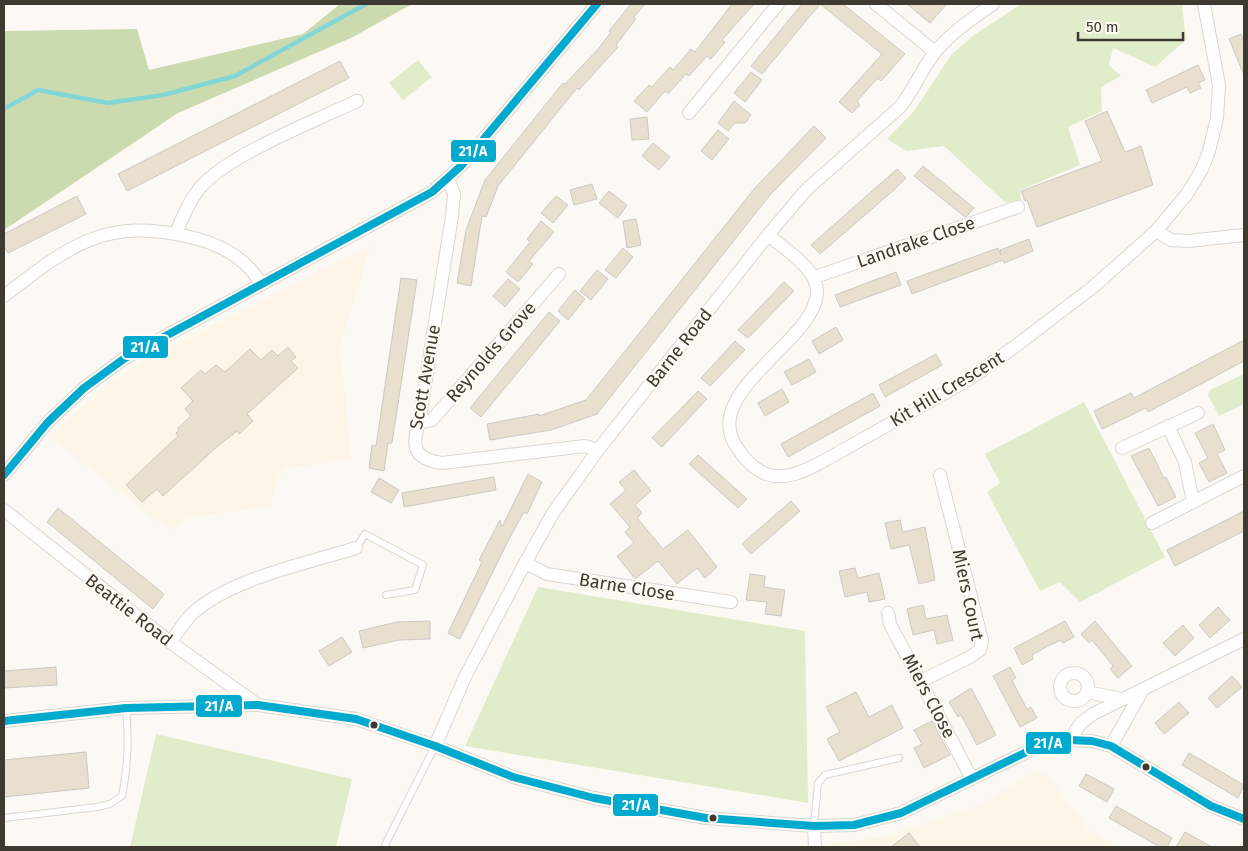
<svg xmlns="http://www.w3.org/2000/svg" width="1248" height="851" viewBox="0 0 1248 851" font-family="'Fira Sans',sans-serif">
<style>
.built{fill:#fdf5e7}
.green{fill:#e0ecca}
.forest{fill:#ccdaaf}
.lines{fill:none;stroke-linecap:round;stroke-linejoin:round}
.stream{stroke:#83d6d6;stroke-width:4.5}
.building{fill:#e8dfce;stroke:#ccc9c4}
.service-casing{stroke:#d9d6d1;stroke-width:8}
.minor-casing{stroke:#d9d6d1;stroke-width:14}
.service{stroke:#fffefe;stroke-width:6}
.minor{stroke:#fffefe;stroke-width:12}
.bus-1-casing{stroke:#fffaf2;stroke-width:11}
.bus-1{stroke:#00a9ce;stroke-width:8}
.bus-dot{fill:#3e3a32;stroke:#fffaf2;stroke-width:2}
.labels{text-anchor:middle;stroke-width:4;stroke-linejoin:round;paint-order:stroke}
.street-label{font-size:18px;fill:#3e3a32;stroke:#fffaf2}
.line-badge{stroke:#fffaf2;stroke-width:2}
.badge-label{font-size:14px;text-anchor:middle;font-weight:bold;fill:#fff}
</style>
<rect width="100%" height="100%" fill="#fcf9f5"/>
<path class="built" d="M371,245L340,347L352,460L287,468L277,478L270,507L188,517L170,530L47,436L112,380L147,358Z
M1035,772L1048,776L1087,828L1118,847H833V843L883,837L976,806Z"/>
<path class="green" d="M1021,4H1182L1186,40L1155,67L1113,48L1109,65L1121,76L1101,87L1102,111L1068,127L1080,165L1020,190L1021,200L1006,203L944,146L906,151L887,139L914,111L951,55L974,35Z
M418,60L432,77L403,100L389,83Z
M1244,374V404L1219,416L1208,395L1210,390Z
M1084,402L1165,557L1080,602L1060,582L1040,591L987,492L1000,483L985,454Z
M538,587L805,631L808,803L465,746Z
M156,734L352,779L336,847H130Z"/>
<path class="forest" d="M340,4H412L353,37L178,113L4,230V31L137,29L149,70L303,34Z"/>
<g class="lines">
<path class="stream" d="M4,109L38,90L108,103L163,95L235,76L366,4"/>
</g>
<path class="building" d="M631,4H645L634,17L636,19L616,45L618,47L579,90L577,88L498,186L486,217L482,216L471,286L457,283L466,230L485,180L563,83L565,84L599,48L611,32L609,31Z
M732,4H754L722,40L725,42L711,59L707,56L689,76L686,74L668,94L665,91L647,112L634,101L649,85L652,87L670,67L673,70L691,49L695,52Z
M802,4H843L905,54L881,81L878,78L857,101L860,105L852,113L839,102L882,54L820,4L762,74L751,66Z
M907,4H947L930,23Z
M1241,34L1244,42V75L1229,39Z
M340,61L349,78L127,191L118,174Z
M1198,65L1205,80L1198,83L1201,88L1190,93L1187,87L1152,103L1146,90Z
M751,72L762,80L745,102L734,93Z
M734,101L751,115L745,123H735L728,131L718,123Z
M1107,111L1125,152L1141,146L1153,185L1037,227L1027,200L1025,201L1021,191L1102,161L1085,121Z
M647,117L649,139L632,140L630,119Z
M814,126L826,138L770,195L597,414L551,430L490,440L487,424L539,414V416L586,400L754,189Z
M718,130L729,139L712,160L701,151Z
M653,143L670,157L659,170L642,156Z
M923,166L974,208L967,216L965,217L914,176Z
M897,169L906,178L895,189L820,254L811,245Z
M592,184L597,199L574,205L570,190Z
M609,191L627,205L618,218L599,203Z
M77,196L86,214L8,253L4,246V234Z
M556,196L568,205L553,223L541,213Z
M636,219L641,245L627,248L623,221Z
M541,221L554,232L529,261L533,264L518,282L506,272L530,242L527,239Z
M1029,239L1033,251L1004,263L1003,260L912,294L907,281L998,248L1001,255L1000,250Z
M623,248L633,257L616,278L605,270Z
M597,270L608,279L591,300L580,291Z
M896,272L901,285L840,307L835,295Z
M401,278L417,280L392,443H388L384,471L369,468L372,445L376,446Z
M508,279L520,289L505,307L493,296Z
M784,282L794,291L748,338L738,330Z
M575,290L585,299L568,320L558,311Z
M549,312L560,321L481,417L470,408Z
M836,327L843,340L819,354L812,341Z
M1244,340V361L1148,412L1146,408L1102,429L1094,411L1131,393L1134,398Z
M735,341L745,350L710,386L701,378Z
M288,347L296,357L291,361L298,368L247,414L253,421L239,434L237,431L219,445L163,496L157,489L142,502L126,485L178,436L176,433L179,430L178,428L191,416L185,409L193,401L181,388L201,370L205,374L216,365L225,372L250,349L261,360L272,350L278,356Z
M936,354L942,365L885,397L879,385Z
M809,359L816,372L792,385L784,372Z
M782,389L789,402L765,416L758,403Z
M698,391L707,399L662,447L652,438Z
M873,393L880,406L788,457L781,444Z
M1213,424L1225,450L1217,454L1227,473L1209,482L1199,463L1208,458L1195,433Z
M1149,448L1164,478L1166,477L1176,497L1158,506L1131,456Z
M698,455L747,499L738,508L689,464Z
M634,470L651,491L635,505L642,513L637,518L663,549L688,530L717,567L705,578L697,568L677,584L658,561L635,579L617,556L634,543L625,532L630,527L610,504L626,490L619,482Z
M528,474L542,482L527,514L524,512L508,541L460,639L448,633L482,562L479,560L490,539L500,520L502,527Z
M494,477L496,490L404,507L402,493Z
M379,478L399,490L391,503L371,492Z
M791,501L800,511L751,554L742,544Z
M58,508L164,594L153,609L47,522Z
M1244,511V531L1175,566L1167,550Z
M900,520L903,532L925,527L935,580L919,584L909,545L891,549L885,523Z
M855,568L858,578L879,573L885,599L869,602L867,592L845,597L839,571Z
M750,574L765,576L764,587L785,590L781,616L765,614L767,602L746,600Z
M923,605L926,619L947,615L953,640L937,644L934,630L913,635L907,609Z
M1218,607L1230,620L1210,638L1199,625Z
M430,621V639L399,640L363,648L359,631L397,622Z
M1065,621L1074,637L1063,643L1061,640L1046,647L1032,655L1033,659L1022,665L1014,648Z
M1095,621L1132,666L1118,678L1110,669L1113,666L1092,640L1089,643L1081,634Z
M1183,625L1194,638L1175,656L1163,643Z
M342,637L352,652L329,666L319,651Z
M56,667L57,685L4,688V671Z
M1010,667L1016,678L1012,680L1019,694L1027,709L1031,707L1037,718L1020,727L993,676Z
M1232,676L1242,687L1217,708L1208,698Z
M971,688L996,735L977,745L961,715L958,717L949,702Z
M856,692L869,717L892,705L903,728L839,761L827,739L840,732L826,707Z
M1179,702L1189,713L1164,734L1155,723Z
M932,721L950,755L924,768L914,748L922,744L914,730Z
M86,752L89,788L4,797V760Z
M1189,753L1244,785L1238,798L1182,765Z
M1086,774L1114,789L1107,802L1079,786Z
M1116,806L1172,838L1167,847H1160L1109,818Z
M1185,832L1212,847H1176Z
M909,833L920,847H891Z"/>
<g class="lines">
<g class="service-casing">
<path id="service" d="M356,548L365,534L423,565L415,590L386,595
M4,818L97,807L110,804L122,796C128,767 129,738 126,708
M814,826L818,783L825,775L899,758
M384,847L435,746"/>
</g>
<g class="minor-casing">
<path id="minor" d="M876,4L935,52
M689,113L778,4
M448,178L454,194L452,216L419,423C411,447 414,459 442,463L585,446L598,450
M1156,231L1171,240L1188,241L1244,235
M176,234C182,218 188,203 199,189C227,155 315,121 357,101
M768,235C784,249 819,269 817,294C813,343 697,394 738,449C745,460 754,469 766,474C785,481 804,471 820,463L968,380L1017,345L1093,287L1156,231L1187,194L1202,169L1209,151L1217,118L1219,85L1204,4
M815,277L1018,207
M4,296C70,245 106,216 194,238C222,245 246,258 261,284
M419,423L432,420L559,274
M1168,426L1185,462L1193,502
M1122,448L1198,413
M4,475L48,422L84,388L125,358L432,192L461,166L597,4
M4,510L170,642L258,705
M1152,523L1244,476
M525,563L547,574L731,602
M888,613L890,624L972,779
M170,642C177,634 183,623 191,615C228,579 308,563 356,548
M1060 687a14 14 0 1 1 28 0a14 14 0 1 1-28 0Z
M921,681L970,657L980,650L982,640L940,475
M1087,692L1122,699
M4,721L126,708L258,705L356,719L435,746L513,777L594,798L706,818L814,826L854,825L901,813L1043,744L1069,740L1092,741L1111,746L1211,806L1244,819
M1069,740L1081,723L1093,714L1244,639
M435,746L465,677L525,563L553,513L598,450L768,235L806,190L900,107C914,90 922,68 936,51C952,32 973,18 993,4
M1111,746L1142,691
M814,826L815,847"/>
</g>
<use href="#service" class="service"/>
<use href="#minor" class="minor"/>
<g class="bus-1-casing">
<path id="bus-1" d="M4,475L48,422L84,388L125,358L432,192L461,166L597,4
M4,721L126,708L258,705L356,719L435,746L513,777L594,798L706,818L814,826L854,825L901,813L1043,744L1069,740L1092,741L1111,746L1211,806L1244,819"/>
</g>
<use href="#bus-1" class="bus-1"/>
</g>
<g class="bus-dot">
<circle cx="374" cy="725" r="4.5"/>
<circle cx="1146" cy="767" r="4.5"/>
<circle cx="713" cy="818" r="4.5"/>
</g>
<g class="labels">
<g class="street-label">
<text transform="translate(916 242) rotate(-19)" y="6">Landrake Close</text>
<text transform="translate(679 348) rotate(-52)" y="6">Barne Road</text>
<text transform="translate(491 352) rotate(-49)" y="6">Reynolds Grove</text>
<text transform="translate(425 377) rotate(-80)" y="6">Scott Avenue</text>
<text transform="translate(947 389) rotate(-31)" y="6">Kit Hill Crescent</text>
<text transform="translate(627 587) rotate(9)" y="6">Barne Close</text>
<text transform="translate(968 595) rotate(78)" y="6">Miers Court</text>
<text transform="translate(129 610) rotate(38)" y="6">Beattie Road</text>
<text transform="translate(929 696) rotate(62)" y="6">Miers Close</text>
</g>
</g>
<g class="line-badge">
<rect x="450" y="139" width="47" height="24" rx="5" fill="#00a9ce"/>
<rect x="122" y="335" width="47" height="24" rx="5" fill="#00a9ce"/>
<rect x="195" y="694" width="48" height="24" rx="5" fill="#00a9ce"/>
<rect x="1025" y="731" width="47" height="24" rx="5" fill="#00a9ce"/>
<rect x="612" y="793" width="47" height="24" rx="5" fill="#00a9ce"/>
</g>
<g class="badge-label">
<text x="473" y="156">21/A</text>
<text x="145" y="352">21/A</text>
<text x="219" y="711">21/A</text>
<text x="1048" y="748">21/A</text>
<text x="636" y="810">21/A</text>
</g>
<rect width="1248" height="851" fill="none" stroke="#3e3a32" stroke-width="10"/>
<path d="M1078 32v8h105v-8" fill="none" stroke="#3e3a32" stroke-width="2.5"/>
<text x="1086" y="32" font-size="15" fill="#3e3a32" stroke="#fffaf2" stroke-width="4" paint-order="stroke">50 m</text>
</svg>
